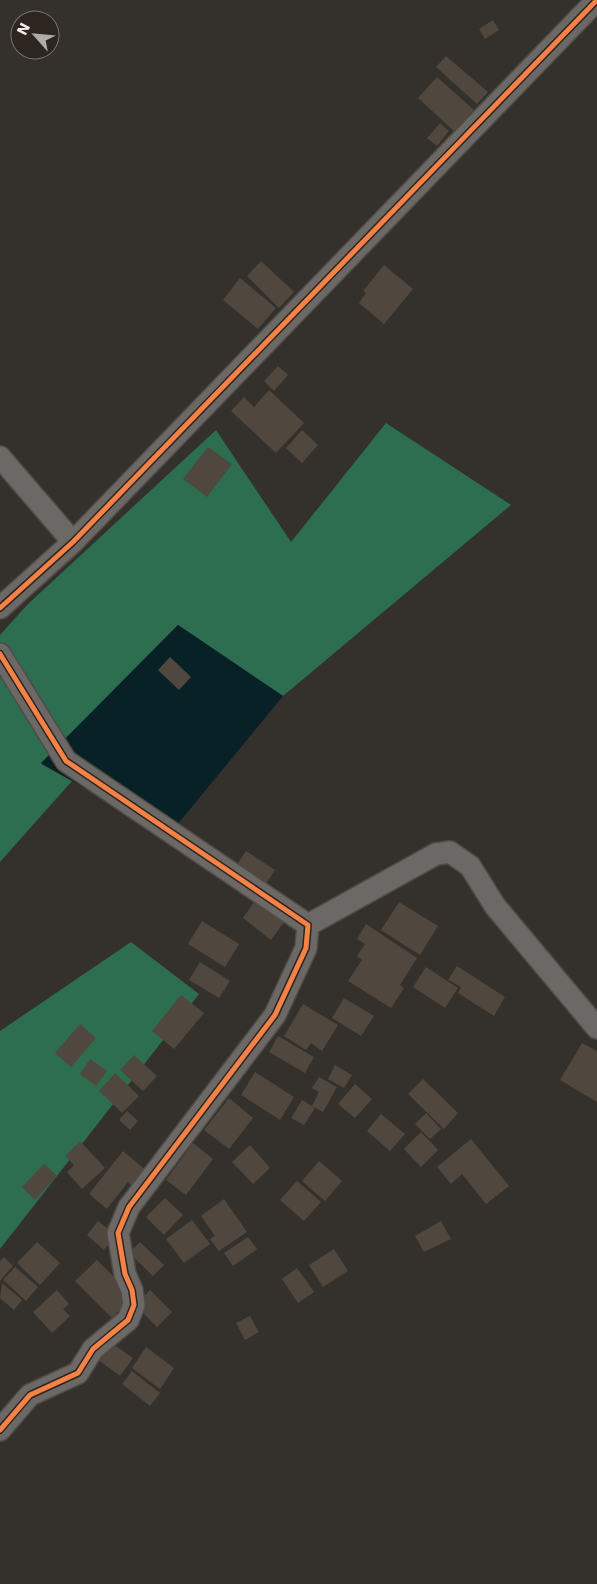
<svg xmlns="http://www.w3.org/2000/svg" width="597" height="1584" viewBox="0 0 597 1584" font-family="'DejaVu Sans',sans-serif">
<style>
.forest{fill:#2d6d50}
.water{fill:#072127}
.building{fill:#50483e}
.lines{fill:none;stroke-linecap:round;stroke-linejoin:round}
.street-casing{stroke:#4f4c48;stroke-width:24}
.street{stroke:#6c6866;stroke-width:21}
.cycleway-casing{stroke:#2d2520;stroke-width:8}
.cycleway{stroke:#f48246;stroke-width:5}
</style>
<rect width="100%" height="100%" fill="#34302c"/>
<path class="forest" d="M386,423L511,505L283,696L178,625L41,764L72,781L0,862V635L28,604L216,430L291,542Z
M131,942L199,994L0,1249V1031Z"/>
<path class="water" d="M178,625L283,696L168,836L41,763Z"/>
<path class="building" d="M493,20L499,30L485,39L479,29Z
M446,56L488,92L477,104L436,67Z
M437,77L474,110L454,131L418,98Z
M440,123L449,131L437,146L427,138Z
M261,261L294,292L279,308L247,276Z
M384,265L413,289L384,324L359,303L366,293L363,291Z
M240,278L276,308L258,329L223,300Z
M278,366L288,375L274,391L264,381Z
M269,390L304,423L276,453L231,411L244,397L254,407Z
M302,430L318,445L302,463L286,448Z
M208,447L232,464L207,497L183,479Z
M170,657L191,677L179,690L158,670Z
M246,851L275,870L263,888L234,869Z
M256,899L285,921L271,940L243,918Z
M399,902L438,926L420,955L381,930Z
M202,921L239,944L225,967L188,944Z
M366,924L417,958L400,985L404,988L391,1008L348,981L362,960L357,956L365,944L357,939Z
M200,962L230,981L219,998L189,980Z
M457,966L505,997L494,1016L458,993L461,987L448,980Z
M426,967L458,988L445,1008L413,987Z
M181,995L204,1013L174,1049L152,1031Z
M344,998L374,1016L361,1036L332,1018Z
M303,1004L338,1025L322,1051L311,1043L306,1050L284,1036Z
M80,1024L96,1038L71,1067L55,1053Z
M278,1036L314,1057L305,1073L269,1052Z
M582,1043L597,1051V1102L560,1080Z
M134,1055L157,1076L143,1091L120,1070Z
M90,1059L107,1071L96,1086L80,1074Z
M335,1065L352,1075L344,1088L328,1079Z
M255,1072L294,1097L280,1120L241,1095Z
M115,1073L139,1096L122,1113L99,1091Z
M319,1077L337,1087L323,1112L312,1106L319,1092L312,1088Z
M423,1079L458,1113L444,1129L408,1094Z
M355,1084L372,1099L355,1118L338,1104Z
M229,1098L253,1118L229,1149L204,1130Z
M302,1100L315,1108L304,1125L291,1118Z
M127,1111L138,1121L130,1130L119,1120Z
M426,1113L441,1129L430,1139L415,1124Z
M381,1114L405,1134L390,1151L367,1131Z
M421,1132L438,1150L421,1167L404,1149Z
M471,1139L509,1186L486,1204L462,1174L451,1184L437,1167Z
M80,1141L105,1168L82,1189L67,1172L74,1165L65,1156Z
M193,1143L213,1159L186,1195L166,1180Z
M250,1145L270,1168L253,1184L232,1162Z
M123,1151L148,1172L135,1189L128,1182L107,1209L89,1194Z
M319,1161L342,1181L325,1201L302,1181Z
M44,1164L57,1176L35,1200L22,1187Z
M297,1181L321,1202L304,1221L280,1200Z
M165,1198L183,1215L164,1235L146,1217Z
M224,1199L247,1232L219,1251L210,1239L215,1236L201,1216Z
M192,1220L210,1244L184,1263L166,1239Z
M98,1221L116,1235L104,1250L87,1235Z
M441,1221L451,1239L424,1252L415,1236Z
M248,1237L257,1249L233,1266L224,1253Z
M37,1242L60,1263L40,1285L17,1263Z
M140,1242L164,1265L153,1276L129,1253Z
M334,1249L348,1271L323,1287L309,1265Z
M4,1257L13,1266L0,1281V1261Z
M97,1260L133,1296L112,1318L75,1281Z
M15,1267L38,1287L26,1301L3,1280Z
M297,1268L314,1292L298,1303L282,1279Z
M2,1283L22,1300L14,1310L0,1298Z
M57,1290L69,1304L63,1309L70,1316L52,1333L33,1312Z
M150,1290L172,1312L157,1327L135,1305Z
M250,1316L259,1332L245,1340L236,1323Z
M107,1340L133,1358L120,1376L94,1357Z
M146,1347L174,1368L160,1389L132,1368Z
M132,1371L160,1393L150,1406L122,1384Z"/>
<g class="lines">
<g class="street-casing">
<path id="street" d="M0,457L73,542
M0,608L73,542L597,0
M0,654L66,761L308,925L306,948L275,1015L129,1207L118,1233L125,1274L132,1290L134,1305L128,1320L93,1349L78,1373L30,1395L0,1430
M308,925L436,854L450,852L470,866L495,906L597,1028"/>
</g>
<use href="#street" class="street"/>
<g class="cycleway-casing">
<path id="cycleway" d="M0,608L73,542L597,0
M0,654L66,761L308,925L306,948L275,1015L129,1207L118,1233L125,1274L132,1290L134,1305L128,1320L93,1349L78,1373L30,1395L0,1430"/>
</g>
<use href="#cycleway" class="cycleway"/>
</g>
<g transform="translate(35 35) rotate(297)"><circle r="24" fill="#2d2520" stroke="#7c7571"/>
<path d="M0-4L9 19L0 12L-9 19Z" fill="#b0aca8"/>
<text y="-8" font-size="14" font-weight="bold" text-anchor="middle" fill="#f3eeea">N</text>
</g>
</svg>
